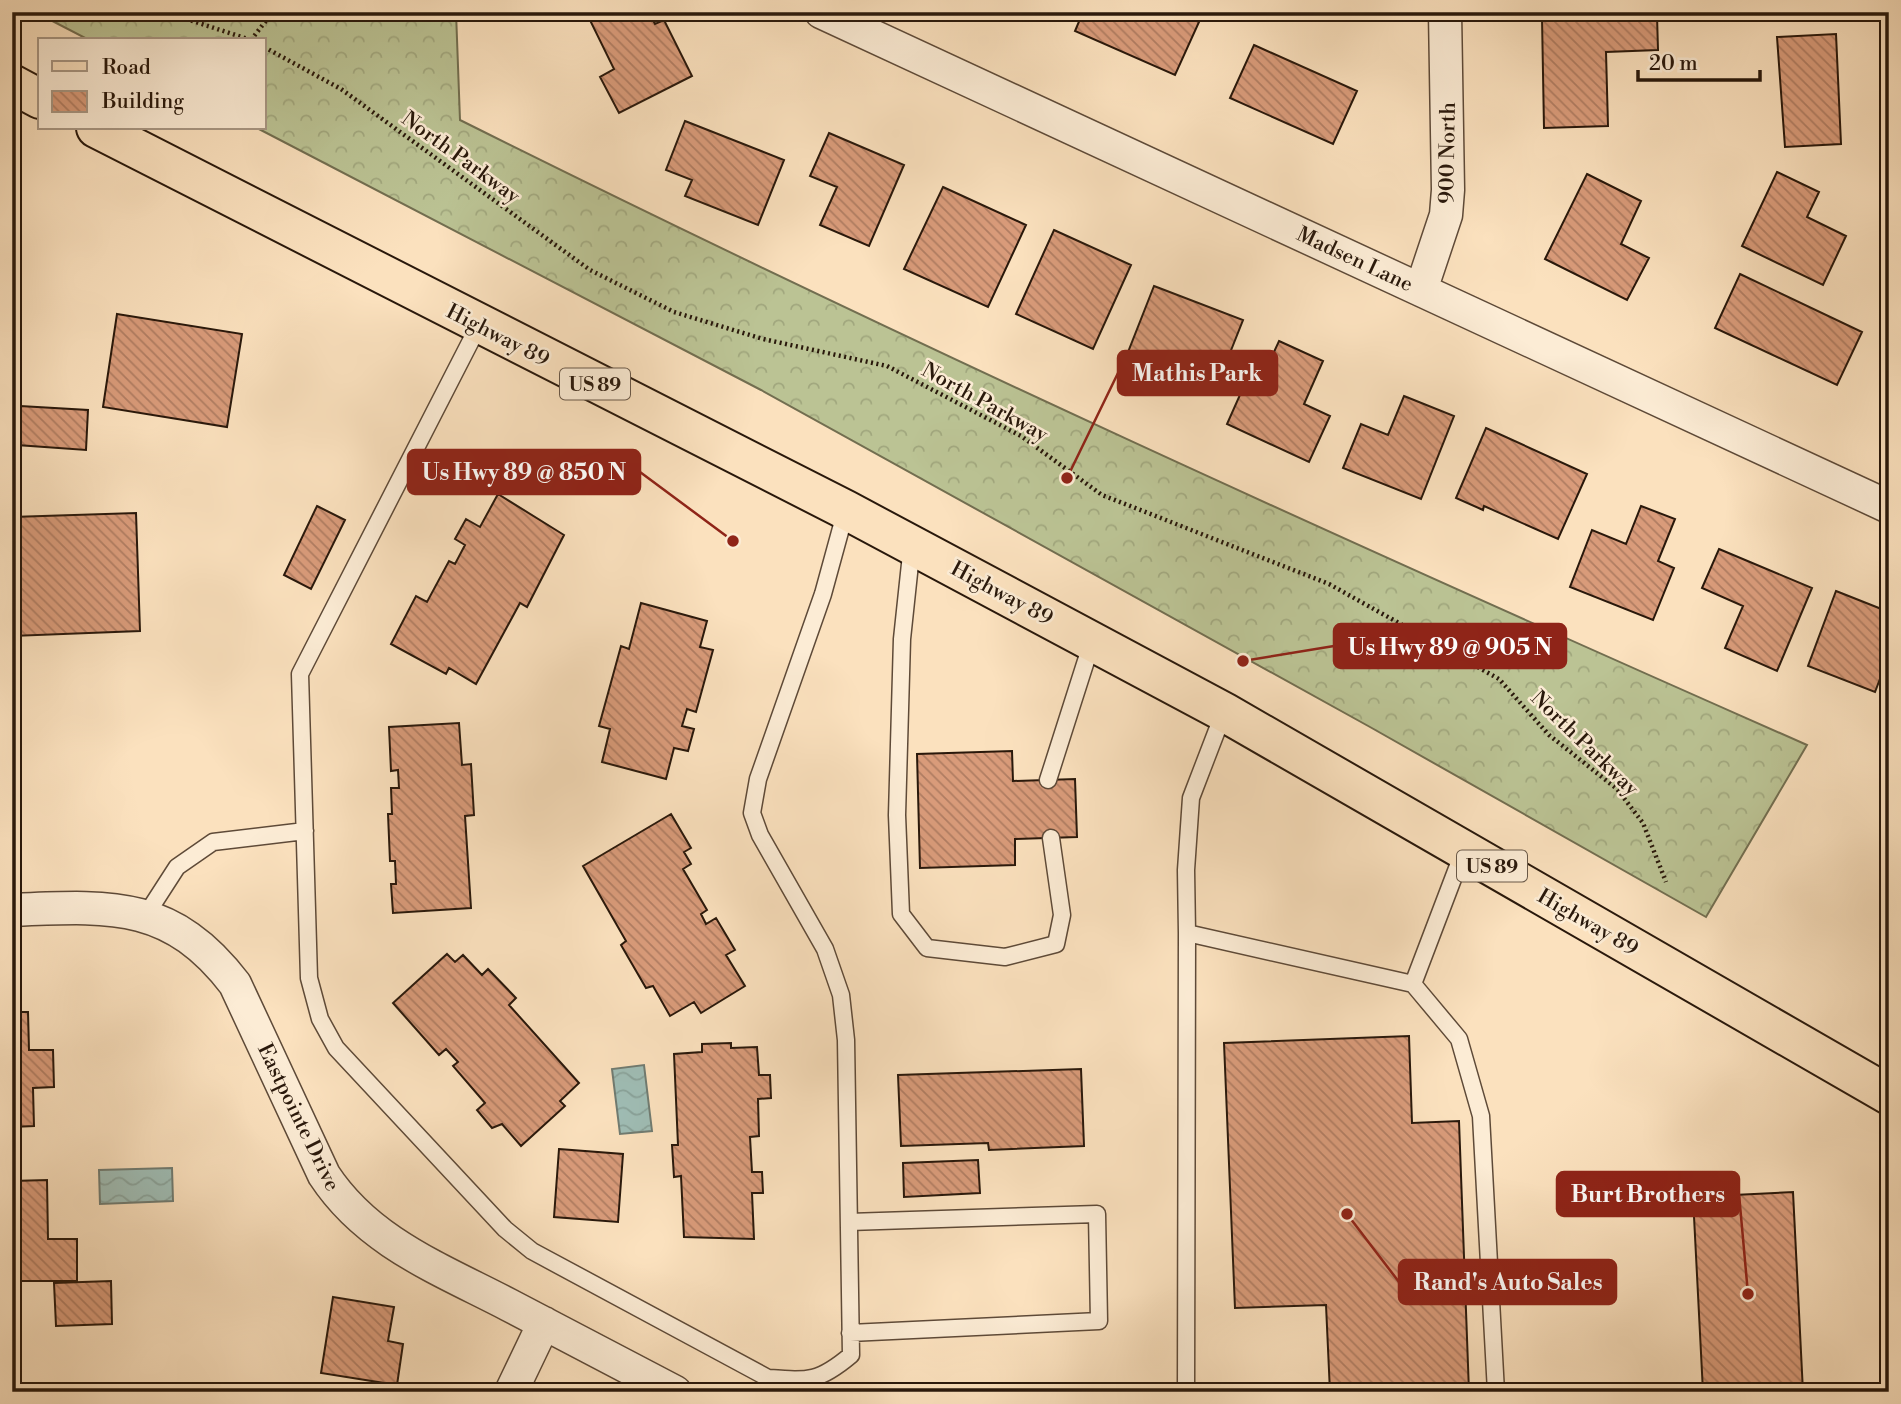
<svg xmlns="http://www.w3.org/2000/svg" width="1901" height="1404" viewBox="0 0 1901 1404" font-family="'Libre Bodoni',serif">
<style>
.forest{fill:url(#forest-crowns);stroke:#726e50;stroke-width:2}
.water{fill:url(#water-waves);stroke:#707b71;stroke-width:2}
.building{fill:url(#building-back-hatch);stroke:#29180b;stroke-width:2}
.lines{fill:none;stroke-linecap:round;stroke-linejoin:round}
.lane-casing{stroke:#5e4a38;stroke-width:19}
.street-casing{stroke:#5e4a38;stroke-width:35}
.primary-casing{stroke:#29180b;stroke-width:42}
.path{stroke:#29180b;stroke-width:4.5;stroke-dasharray:2 3.5;stroke-linecap:butt}
.lane{stroke:#fcecd5;stroke-width:16}
.street{stroke:#fcecd5;stroke-width:32}
.primary{stroke:#fbe1be;stroke-width:38}
.labels{text-anchor:middle;stroke-width:5;stroke-linejoin:round;paint-order:stroke}
.shield{fill:#fcecd5;stroke:#685848;stroke-width:2}
.shield-label{font-size:19px;font-weight:bold;fill:#29180b}
.street-label{font-size:21px;fill:#29180b;stroke:#fcecd5}
.leader{fill:none;stroke:#8f2418;stroke-width:2.5}
.callout-dot{fill:#8f2418;stroke:#fcecd5;stroke-width:2.5}
.callout{fill:#8f2418;stroke:#8f2418;stroke-width:2.5}
.callout-label{font-size:23px;text-anchor:middle;font-weight:bold;fill:#fff}
</style>
<defs>
<pattern id="forest-crowns" width="20" height="18" patternUnits="userSpaceOnUse" patternTransform="scale(1.75)"><rect width="20" height="18" fill="#bbc394"/><path d="M2 6a3 3 0 1 1 6 0M12 15a3 3 0 1 1 6 0" fill="none" stroke="#a1a77e"/></pattern>
<pattern id="water-waves" width="16" height="10" patternUnits="userSpaceOnUse" patternTransform="scale(1.75)"><rect width="16" height="10" fill="#9fbdb5"/><path d="M0 5q4-4 8 0t8 0" fill="none" stroke="#89a29a"/></pattern>
<pattern id="building-back-hatch" width="6" height="6" patternUnits="userSpaceOnUse" patternTransform="scale(1.75)"><rect width="6" height="6" fill="#d99b7a"/><path d="M-1 5l2 2M0 0l6 6M5-1l2 2" fill="none" stroke="#b07d62"/></pattern>
</defs>
<rect width="100%" height="100%" fill="#fbe1be"/>
<filter id="stains"><feTurbulence type="fractalNoise" baseFrequency=".00286" numOctaves="4"/><feColorMatrix values="0 0 0 0 .2 0 0 0 0 .09 0 0 0 0 .02 0 0 0 .5 -.17"/></filter>
<radialGradient id="worn" r=".72"><stop offset=".6" stop-color="#630" stop-opacity="0"/><stop offset="1" stop-color="#630" stop-opacity=".3"/></radialGradient>
<path class="forest" d="M35,12H456L460,120C903,341 1354,545 1807,745L1706,917L1370,727L761,390L257,128H264V40H89Z"/>
<path class="water" d="M644,1065L652,1131L620,1134L612,1069Z
M172,1168L173,1201L100,1204L99,1170Z"/>
<path class="building" d="M586,12H649L655,24L664,20L692,76L619,113L600,77L614,69Z
M1083,12H1177L1199,22L1175,75L1075,31Z
M1657,15L1658,50L1606,52L1608,126L1544,128L1542,18Z
M1836,34L1841,144L1785,147L1777,37Z
M1254,45L1357,91L1333,144L1230,98Z
M685,121L784,160L758,225L685,196L692,180L666,170Z
M829,133L904,165L869,246L820,225L837,187L810,176Z
M1777,172L1819,192L1807,217L1846,236L1823,285L1742,246Z
M1587,174L1641,201L1621,244L1649,258L1627,300L1545,259Z
M943,187L1026,225L988,307L904,269Z
M1054,230L1131,265L1093,349L1016,314Z
M1740,274L1862,332L1837,385L1715,328Z
M1154,286L1243,320L1224,368L1186,353L1172,391L1121,370Z
M117,314L242,334L227,427L103,407Z
M1279,341L1323,361L1304,404L1330,416L1309,462L1227,424L1251,370L1263,376Z
M1404,396L1454,416L1421,499L1343,468L1361,424L1388,435Z
M20,406L88,410L86,450L17,445Z
M1486,428L1587,474L1558,539L1484,506L1483,510L1456,498Z
M498,494L564,535L527,607L520,603L476,684L449,668L446,674L391,644L416,596L427,602L449,561L455,564L465,545L455,539L466,519L480,527Z
M317,506L345,520L311,589L284,575Z
M1641,506L1675,519L1658,561L1674,568L1653,620L1570,587L1592,530L1626,544Z
M136,513L140,631L12,636V517Z
M1719,549L1812,588L1777,671L1725,648L1743,606L1702,588Z
M1836,591L1889,612V655L1875,692L1808,666Z
M641,603L707,621L700,647L713,650L696,712L687,709L682,726L694,729L688,751L674,748L666,779L602,762L610,729L599,726L621,646L629,649Z
M459,723L462,765L471,764L474,815L465,816L471,908L393,913L391,884H396L395,861H390L388,814H392L391,788H399L398,770L391,771L389,727Z
M1012,751L1013,781L1075,779L1077,837L1015,839V865L920,868L917,754Z
M671,814L691,848L684,852L691,864L683,869L707,910L701,914L706,924L716,918L735,950L726,955L745,986L701,1013L694,1002L670,1016L653,986L646,988L621,945L626,941L583,866Z
M447,954L455,962L463,955L482,975L488,969L516,998L509,1005L579,1083L560,1101L565,1106L521,1146L502,1124L492,1128L477,1110L485,1103L453,1066L458,1062L446,1049L439,1055L393,1003Z
M12,1012H28L29,1050H53L54,1087L33,1088L34,1126L12,1127Z
M1409,1036L1412,1123L1459,1121L1469,1392H1330L1326,1305L1235,1308L1224,1043Z
M731,1043V1048L757,1047L759,1075H770L771,1098L758,1099L759,1136L750,1137L752,1172H762L763,1193H752L754,1239L684,1237L681,1176L674,1177L672,1145H678L674,1054L702,1052V1044Z
M1081,1069L1084,1146L989,1150L988,1143L901,1146L898,1075Z
M559,1149L623,1154L618,1222L554,1217Z
M978,1160L980,1193L904,1197L903,1163Z
M47,1180L48,1239H77V1281H12V1181Z
M1793,1192L1803,1392H1703L1693,1197Z
M111,1281L112,1324L56,1326L54,1283Z
M333,1297L394,1307L388,1341L403,1344L397,1385L321,1373Z"/>
<g class="lines">
<g class="lane-casing">
<path id="lane" d="M479,325L300,674L309,978L320,1019L336,1048L505,1229L532,1251L768,1378C809,1381 819,1382 851,1355L846,1040L841,995L825,949L760,835L752,813L758,779L823,594L846,510
M912,545L902,639L897,815L901,914L927,948L1005,957L1056,944L1062,915L1051,838
M1224,712L1191,798L1186,870L1187,933L1413,984L1459,1039L1481,1116L1496,1392
M1048,780L1092,642
M146,915L177,867L213,842L305,831
M1413,984L1464,850
M849,1222L1097,1214L1099,1321L850,1333
M1186,1392L1187,933"/>
</g>
<g class="street-casing">
<path id="street" d="M821,12L1889,507
M1421,290L1446,215L1448,190L1445,12
M12,910C109,906 171,900 235,984L324,1175C368,1242 440,1269 509,1305C565,1334 620,1363 675,1392
M511,1392L544,1323"/>
</g>
<g class="primary-casing">
<path id="primary" d="M12,84L40,99
M96,128L846,510L1224,712L1889,1095"/>
</g>
<path class="path" d="M165,12L251,40
M251,40L265,22L268,12
M264,47L341,89L590,270L674,312L763,339L887,366L1021,436L1102,495L1329,584L1499,679L1549,735L1617,789L1643,823L1666,882"/>
<use href="#lane" class="lane"/>
<use href="#street" class="street"/>
<use href="#primary" class="primary"/>
</g>
<g class="labels">
<g class="shield">
<rect x="560" y="368.5" width="70" height="31" rx="5"/>
<rect x="1457" y="850.5" width="70" height="31" rx="5"/>
</g>
<g class="shield-label">
<text x="595" y="391">US 89</text>
<text x="1492" y="873">US 89</text>
</g>
<g class="street-label">
<text transform="translate(1447 153) rotate(-89)" y="7">900 North</text>
<text transform="translate(461 157) rotate(36)" y="7">North Parkway</text>
<text transform="translate(1355 259) rotate(25)" y="7">Madsen Lane</text>
<text transform="translate(498 335) rotate(27)" y="7">Highway 89</text>
<text transform="translate(985 402) rotate(29)" y="7">North Parkway</text>
<text transform="translate(1002 593) rotate(28)" y="7">Highway 89</text>
<text transform="translate(1585 743) rotate(44)" y="7">North Parkway</text>
<text transform="translate(1588 922) rotate(30)" y="7">Highway 89</text>
<text transform="translate(299 1117) rotate(64)" y="7">Eastpointe Drive</text>
</g>
</g>
<path class="leader" d="M1067 478L1118 373M733 541L640 472M1243 661L1334 646M1748 1294L1739 1194M1347 1214L1399 1282"/>
<g class="callout-dot">
<circle cx="1067" cy="478" r="7"/>
<circle cx="733" cy="541" r="7"/>
<circle cx="1243" cy="661" r="7"/>
<circle cx="1748" cy="1294" r="7"/>
<circle cx="1347" cy="1214" r="7"/>
</g>
<g class="callout">
<rect x="1118" y="351" width="159" height="44" rx="7"/>
<rect x="408" y="450" width="232" height="44" rx="7"/>
<rect x="1334" y="624" width="232" height="44" rx="7"/>
<rect x="1557" y="1172" width="182" height="44" rx="7"/>
<rect x="1399" y="1260" width="217" height="44" rx="7"/>
</g>
<g class="callout-label">
<text x="1197" y="381">Mathis Park</text>
<text x="524" y="480">Us Hwy 89 @ 850 N</text>
<text x="1450" y="655">Us Hwy 89 @ 905 N</text>
<text x="1648" y="1202">Burt Brothers</text>
<text x="1508" y="1290">Rand's Auto Sales</text>
</g>
<rect width="1901" height="1404" fill="none" stroke="#fbe1be" stroke-width="42"/>
<rect x="14" y="14" width="1873" height="1376" fill="none" stroke="#29180b" stroke-width="3.5"/>
<rect x="21" y="21" width="1859" height="1362" fill="none" stroke="#29180b" stroke-width="2"/>
<rect x="38" y="38" width="228" height="91" fill="#fcecd5" stroke="#a89784" stroke-width="2"/>
<rect x="52" y="61" width="35" height="10" fill="#fbe1be" stroke="#a89784" stroke-width="2"/>
<text x="102" y="74" font-size="21" fill="#29180b">Road</text>
<rect x="52" y="91" width="35" height="21" fill="url(#building-back-hatch)" stroke="#a89784" stroke-width="2"/>
<text x="102" y="108" font-size="21" fill="#29180b">Building</text>
<path d="M1638 70v10h122v-10" fill="none" stroke="#29180b" stroke-width="3.5"/>
<text x="1649" y="70" font-size="21" fill="#29180b" stroke="#fcecd5" stroke-width="5" paint-order="stroke">20 m</text>
<rect width="100%" height="100%" filter="url(#stains)"/>
<rect width="100%" height="100%" fill="url(#worn)"/>
</svg>
